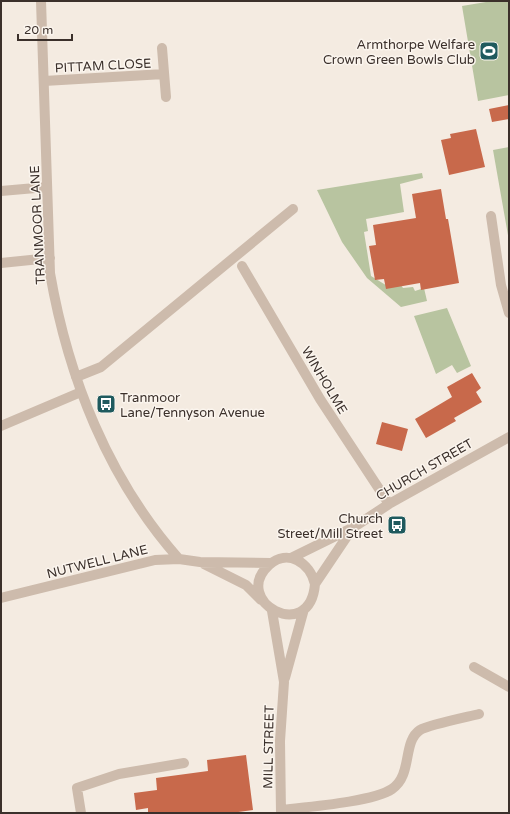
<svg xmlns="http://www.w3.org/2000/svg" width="510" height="814" viewBox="0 0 510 814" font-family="'Varela Round',sans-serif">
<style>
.green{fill:#b8c4a0}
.building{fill:#c8694b}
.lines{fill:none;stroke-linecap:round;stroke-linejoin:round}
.minor{stroke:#cdbbac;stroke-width:10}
.labels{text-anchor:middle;stroke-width:3;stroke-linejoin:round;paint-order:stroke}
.poi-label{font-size:13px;fill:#3b302b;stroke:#fbf5ee;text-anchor:end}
.street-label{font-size:13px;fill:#3b302b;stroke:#fbf5ee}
</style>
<rect width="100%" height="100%" fill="#f4ebe1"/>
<path class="green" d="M492,1H509V95L478,101L462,6Z
M509,147V241L493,150Z
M422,173L423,178L400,184L404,212L366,219L368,231L364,232L371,276L389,287L401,285L403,288L413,287L415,291L424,288L427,301L401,307L367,278L342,242L317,190Z
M447,308L471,366L457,373L452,365L436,374L414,316Z"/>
<path class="building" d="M509,105V119L492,122L489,109Z
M476,129L485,167L449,175L441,140L451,138L450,134Z
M441,189L446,219H448L459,283L421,290L420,283L386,289L384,279L375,280L369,246L376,245L373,225L416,218L412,194Z
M472,373L481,388L476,392L482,402L454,418L456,421L426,438L415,419L452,397L447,387Z
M382,422L408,429L402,451L376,444Z
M246,755L253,810L231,813H148V808L136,810L134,793L157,790L156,778L208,771L207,760Z"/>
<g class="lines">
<path class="minor" d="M41,1L50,273C68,377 108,479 179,559
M162,48L166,97
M44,81L164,74
M1,191L47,187
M491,216L501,285L509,313
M1,263L50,258
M242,266L320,399L389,504
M76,377L101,367L293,209
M1,426L81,392
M291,558L354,527L389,504L509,437
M204,564L246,585L261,600
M315,584C310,563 288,548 269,565C230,601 310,645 315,584L352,529
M1,598L155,560L179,559L200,562L271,563
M272,611L284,682L280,741L281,813
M474,667L509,687
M285,678L304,609
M281,810C306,807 373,802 392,789C413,775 402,742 420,730C428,725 467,717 479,714
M81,813L77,788L119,774L184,763"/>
</g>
<defs>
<g id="stadium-square" transform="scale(1)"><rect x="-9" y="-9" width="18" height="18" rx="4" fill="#1f5a5e" stroke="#fbf5ee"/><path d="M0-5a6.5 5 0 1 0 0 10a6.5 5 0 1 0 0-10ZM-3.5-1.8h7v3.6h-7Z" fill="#fff"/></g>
<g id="bus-square" transform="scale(1)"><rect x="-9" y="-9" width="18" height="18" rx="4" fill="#1f5a5e" stroke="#fbf5ee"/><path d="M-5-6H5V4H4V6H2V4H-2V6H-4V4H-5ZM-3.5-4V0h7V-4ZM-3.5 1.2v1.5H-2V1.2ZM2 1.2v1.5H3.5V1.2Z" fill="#fff"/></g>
</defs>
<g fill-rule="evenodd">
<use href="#stadium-square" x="489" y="51"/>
<use href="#bus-square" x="106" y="404"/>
<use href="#bus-square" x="397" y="525"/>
</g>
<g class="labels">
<g class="poi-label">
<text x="475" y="49">Armthorpe Welfare<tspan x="475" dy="15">Crown Green Bowls Club</tspan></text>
<text x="120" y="402" text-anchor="start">Tranmoor<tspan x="120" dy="15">Lane/Tennyson Avenue</tspan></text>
<text x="383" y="523">Church<tspan x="383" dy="15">Street/Mill Street</tspan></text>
</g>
<g class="street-label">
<text transform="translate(103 65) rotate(-3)" y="5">PITTAM CLOSE</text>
<text transform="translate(37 225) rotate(-93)" y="5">TRANMOOR LANE</text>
<text transform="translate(325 380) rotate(59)" y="5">WINHOLME</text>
<text transform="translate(424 469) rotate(-30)" y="5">CHURCH STREET</text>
<text transform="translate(97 561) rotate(-14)" y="5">NUTWELL LANE</text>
<text transform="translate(268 747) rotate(-89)" y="5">MILL STREET</text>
</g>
</g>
<rect width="510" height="814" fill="none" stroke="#3b302b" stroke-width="4"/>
<path d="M18 34v6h54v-6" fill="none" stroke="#3b302b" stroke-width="2"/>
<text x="24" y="34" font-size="12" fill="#3b302b" stroke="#fbf5ee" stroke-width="3" paint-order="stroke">20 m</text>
</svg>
